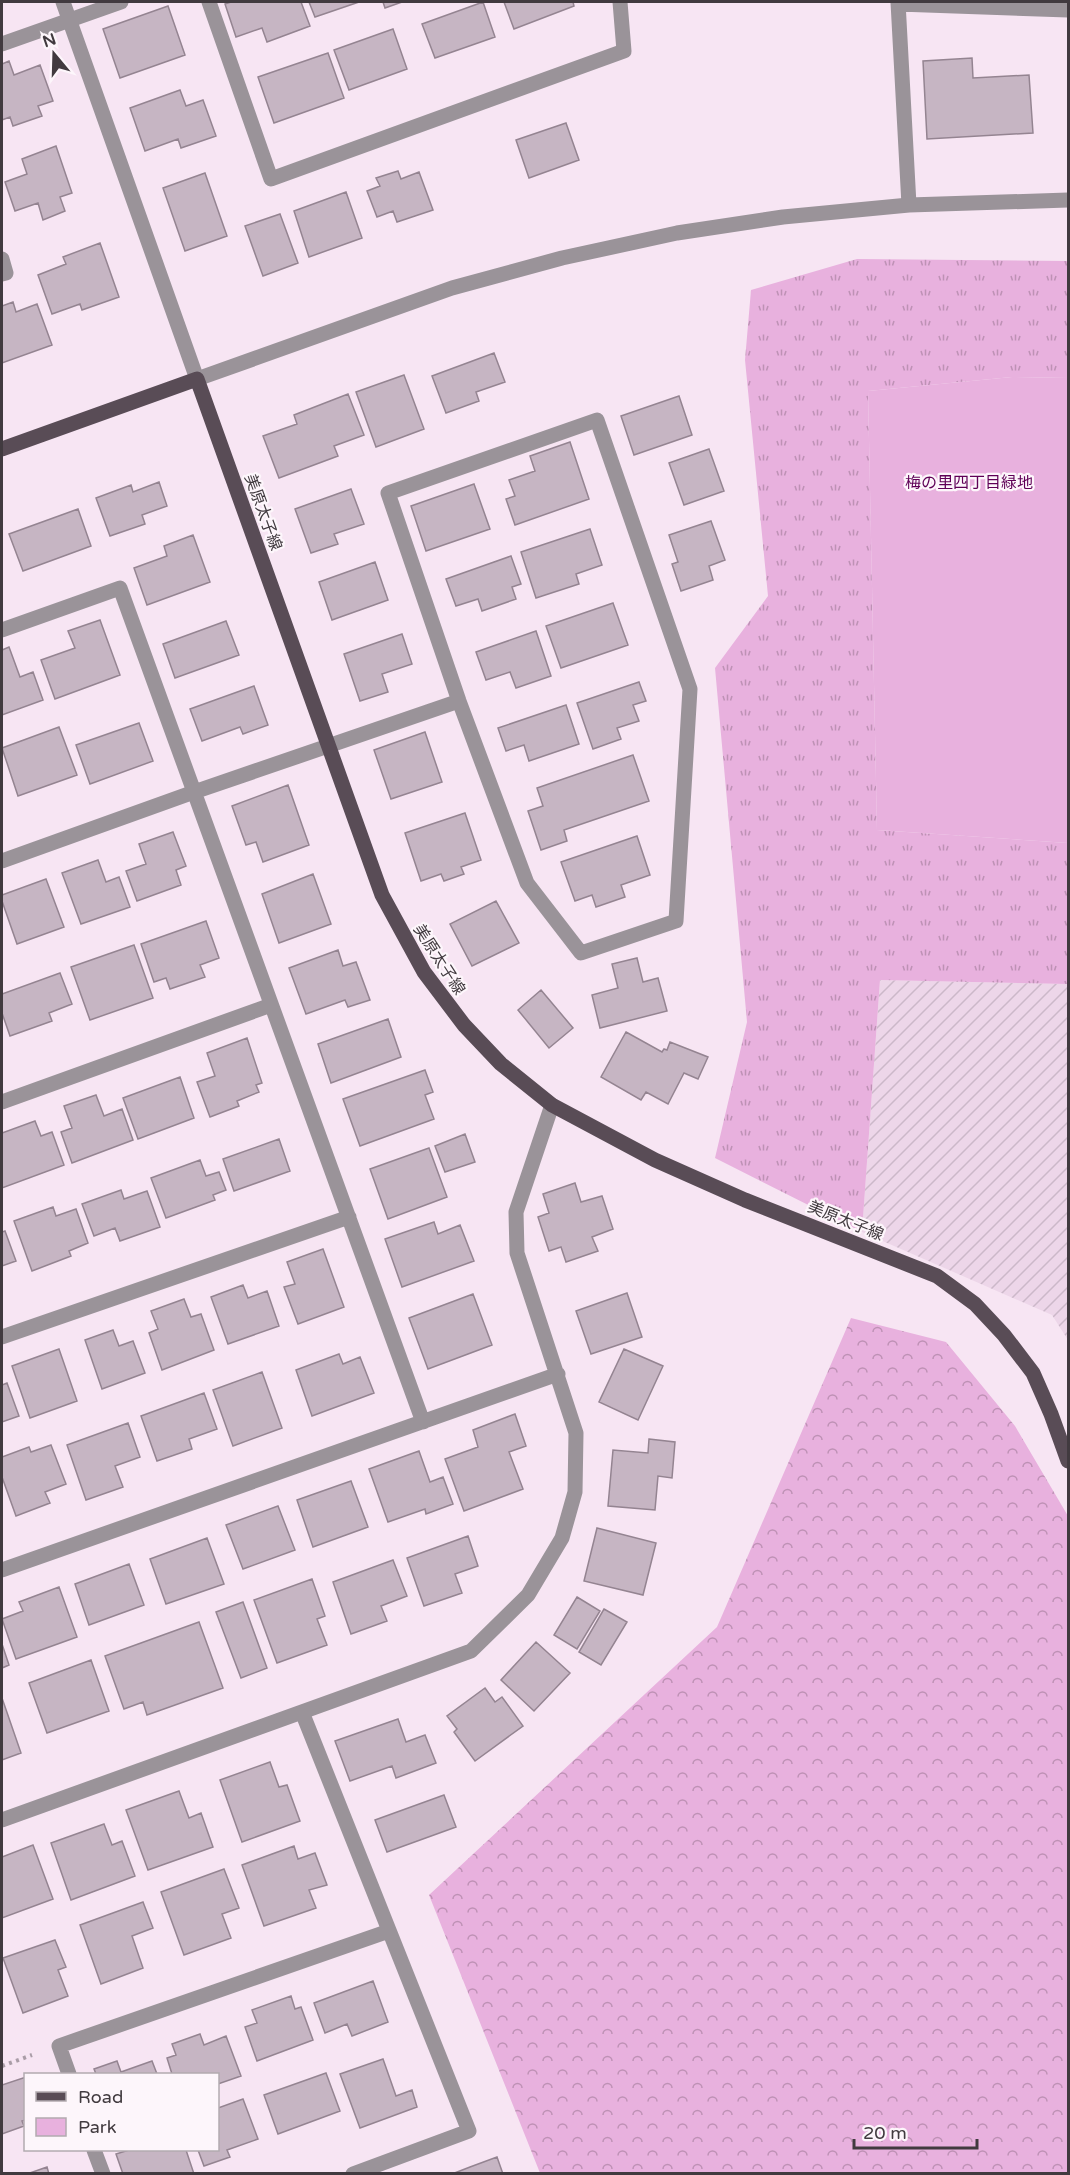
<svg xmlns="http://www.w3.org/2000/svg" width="1070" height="2175" viewBox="0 0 1070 2175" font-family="'Varela Round','Noto Sans JP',sans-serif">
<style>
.industrial{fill:url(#industrial-furrows)}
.grass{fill:url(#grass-tufts)}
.forest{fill:url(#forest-crowns)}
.park{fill:#e8b1de}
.building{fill:#c6b5c3;stroke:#948491;stroke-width:1.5}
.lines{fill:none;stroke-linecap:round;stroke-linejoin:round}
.path{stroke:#aa9da7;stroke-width:4;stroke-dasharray:3 4.5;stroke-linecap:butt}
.minor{stroke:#9a9399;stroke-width:15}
.major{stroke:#594c56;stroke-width:15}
.labels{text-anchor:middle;stroke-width:4.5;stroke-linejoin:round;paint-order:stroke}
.park-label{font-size:16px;fill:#5f0057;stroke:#fdf6fb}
.street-label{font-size:16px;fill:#413a3f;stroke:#fdf6fb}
</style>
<defs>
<pattern id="industrial-furrows" width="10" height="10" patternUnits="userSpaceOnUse" patternTransform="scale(1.5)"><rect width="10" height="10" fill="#edd6e9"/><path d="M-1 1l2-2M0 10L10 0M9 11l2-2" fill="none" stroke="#ccb8c9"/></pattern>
<pattern id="grass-tufts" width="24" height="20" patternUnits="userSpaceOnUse" patternTransform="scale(1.5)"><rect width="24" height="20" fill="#e8b1de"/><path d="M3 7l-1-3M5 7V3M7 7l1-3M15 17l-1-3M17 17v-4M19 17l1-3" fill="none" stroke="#be91b5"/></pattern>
<pattern id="forest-crowns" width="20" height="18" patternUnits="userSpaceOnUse" patternTransform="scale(1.5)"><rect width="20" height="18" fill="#e8b1de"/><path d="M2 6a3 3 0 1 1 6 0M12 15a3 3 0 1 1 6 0" fill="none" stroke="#be91b5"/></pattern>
</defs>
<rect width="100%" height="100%" fill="#f7e5f3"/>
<path class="industrial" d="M880,980L1068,984V1340L1052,1315L862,1232Z"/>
<path class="grass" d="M857,259L1068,261V378L1012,377L868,391L877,830L1068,843V984L880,980L862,1232L715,1158L747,1022L715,668L768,596L745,360L751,290Z"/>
<path class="forest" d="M851,1318L946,1342L1015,1426L1068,1516V2173H540L429,1895L717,1627Z"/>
<path class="park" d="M1012,377L1068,378V843L877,830L868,391Z"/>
<path class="building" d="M231,2H301L310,26L267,42L262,28L236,37L225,4Z
M309,2H359L315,17Z
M383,2H402L385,8Z
M483,2L495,37L435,58L422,24Z
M504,2H573L574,6L514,29Z
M168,6L185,55L120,78L103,29Z
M393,29L407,69L349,90L334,50Z
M328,53L344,98L274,123L258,77Z
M972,58L973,78L1029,75L1033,133L927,139L923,61Z
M9,61L14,75L40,65L53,101L38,106L42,116L13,126L10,117L2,120V64Z
M180,90L186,106L203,100L216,136L181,148L178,139L145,151L130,108Z
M566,123L579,160L529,178L516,140Z
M56,146L72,193L60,197L65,211L43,220L38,203L15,211L5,182L27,174L22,159Z
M398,171L401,179L419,172L433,210L397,222L393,211L377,217L367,191L380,186L376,178Z
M205,173L227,236L185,251L163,188Z
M346,192L362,238L309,257L294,211Z
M280,214L298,263L263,276L245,226Z
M100,243L119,297L82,310L80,304L52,314L38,275L66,264L63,257Z
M13,302L16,312L37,304L52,345L2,363V306Z
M494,353L505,382L476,392L479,401L446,413L432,376Z
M404,375L424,429L376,447L356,392Z
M348,394L364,435L334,446L338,456L279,478L263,436L297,424L294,415Z
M679,396L692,435L634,455L621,416Z
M570,442L589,499L515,525L506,499L515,496L509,480L535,471L530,456Z
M709,449L724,491L684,505L669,463Z
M159,482L167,506L142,515L145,524L110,536L96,498L131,485L133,492Z
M474,484L490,529L426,551L411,506Z
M351,489L364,524L334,534L338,544L311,553L295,509Z
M78,509L91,546L23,571L9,534Z
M711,521L725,560L709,566L713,580L681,591L672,564L678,562L669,535Z
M590,529L602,565L576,574L579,584L536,598L521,552Z
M193,535L210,582L147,605L134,568L167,556L164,546Z
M511,556L521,584L512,587L516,599L482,611L478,599L456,606L446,579Z
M375,562L388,600L332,620L319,582Z
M613,603L628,645L561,668L546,626Z
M100,620L120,675L55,699L41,660L75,648L68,631Z
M226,621L239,655L175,678L163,644Z
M536,631L551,676L516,688L510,672L486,680L476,652Z
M402,634L412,664L382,674L388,692L360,701L344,654Z
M9,647L20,677L33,672L43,700L2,715V650Z
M639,682L646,701L633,705L639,721L617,728L621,739L593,749L577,703Z
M254,686L268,725L243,734L240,727L202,741L190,709Z
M566,705L579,744L529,761L524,745L506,751L498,728Z
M139,723L153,761L90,784L76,745Z
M59,727L77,775L18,796L2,748Z
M425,732L442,782L391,799L374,750Z
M633,755L649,801L564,830L567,841L541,850L528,811L543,806L537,788Z
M288,785L309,845L263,862L256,842L246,845L232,806Z
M465,813L481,860L461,867L464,874L444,881L441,874L421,881L405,833Z
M173,832L186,866L176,870L181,885L137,901L126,871L146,864L139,844Z
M637,836L650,875L621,885L625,897L596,907L592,895L575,901L561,862Z
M98,860L106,882L119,877L130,907L81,924L62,873Z
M313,874L331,924L279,943L262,894Z
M46,879L64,927L17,944L2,901V895Z
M496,901L519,943L472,966L450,924Z
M206,921L219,958L200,965L205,977L170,989L166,978L154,982L141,944Z
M134,945L153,998L90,1020L71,967Z
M338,950L343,966L356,962L370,1000L348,1007L345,1000L306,1014L289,968Z
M637,958L643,982L658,978L667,1011L600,1028L592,995L618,988L612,964Z
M60,973L72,1004L49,1013L52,1021L10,1036L2,1013V994Z
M541,990L573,1028L549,1048L518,1010Z
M388,1019L401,1057L331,1083L318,1044Z
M626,1032L662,1052L664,1049L667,1050L670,1042L708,1057L698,1079L684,1073L668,1104L646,1092L641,1100L601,1077Z
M247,1038L262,1083L256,1085L259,1092L237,1101L239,1106L210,1117L197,1082L215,1076L207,1053Z
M425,1070L433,1092L425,1095L434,1119L360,1146L343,1099Z
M180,1077L194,1118L138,1139L123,1098Z
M96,1095L104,1116L122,1109L133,1140L72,1163L61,1132L72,1128L64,1106Z
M35,1121L41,1136L52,1132L64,1165L2,1188V1133Z
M465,1134L475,1162L445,1172L435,1146Z
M279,1139L290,1171L234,1191L223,1159Z
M429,1148L447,1197L388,1219L370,1169Z
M200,1160L206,1176L219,1172L226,1190L213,1195L215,1200L166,1218L151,1178Z
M575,1183L581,1202L602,1196L613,1229L592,1237L598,1251L566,1262L561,1247L549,1251L538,1217L549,1213L543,1194Z
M121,1190L124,1199L147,1191L160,1227L120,1241L115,1228L94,1236L82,1204Z
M53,1207L56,1216L76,1209L88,1243L69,1251L71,1256L32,1271L14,1221Z
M434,1222L438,1234L460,1225L474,1261L402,1287L385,1239Z
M5,1231L16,1261L2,1266V1232Z
M323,1249L344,1307L298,1324L284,1287L295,1284L287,1262Z
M243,1285L248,1298L267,1291L279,1326L228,1344L211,1297Z
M627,1293L642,1337L591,1354L576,1311Z
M473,1294L492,1345L428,1369L409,1318Z
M184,1299L191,1317L201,1314L214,1350L162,1370L149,1333L158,1329L151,1311Z
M113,1330L119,1346L133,1341L145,1373L102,1389L85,1340Z
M59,1349L77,1401L30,1418L12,1366Z
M624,1349L663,1366L638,1420L599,1402Z
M339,1354L343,1364L360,1357L374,1393L312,1416L296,1370Z
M262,1372L282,1428L233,1446L213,1390Z
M7,1383L19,1416L2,1422V1385Z
M204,1393L217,1429L189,1439L192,1449L157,1461L141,1416Z
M515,1414L526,1446L509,1452L523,1489L464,1511L445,1459L478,1447L473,1430Z
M128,1423L140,1457L115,1466L123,1487L86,1500L67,1445Z
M649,1439L675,1442L672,1478L658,1476L655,1510L608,1506L613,1450L648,1453Z
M51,1445L66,1484L45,1492L50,1503L16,1516L2,1477V1457L29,1447L31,1452Z
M419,1451L430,1482L443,1477L453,1504L426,1514L425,1509L388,1522L369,1469Z
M351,1481L368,1527L313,1547L297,1500Z
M278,1506L295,1550L243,1569L226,1525Z
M597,1528L656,1543L643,1595L584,1581Z
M468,1536L478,1566L455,1574L462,1593L424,1606L407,1558Z
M207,1538L224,1584L166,1604L150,1559Z
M393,1560L407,1596L381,1606L387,1621L351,1634L333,1582Z
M129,1564L144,1605L89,1625L75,1584Z
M312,1579L325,1616L317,1619L327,1645L277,1663L254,1600Z
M59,1587L77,1637L16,1659L2,1619L23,1611L19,1602Z
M577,1597L600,1611L577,1649L554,1635Z
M243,1602L267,1668L241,1678L216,1612Z
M604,1609L627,1622L601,1665L579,1652Z
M199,1622L223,1688L147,1715L143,1702L124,1709L105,1656Z
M536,1642L570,1673L534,1711L501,1680Z
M2,1644L9,1665L2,1668Z
M91,1660L109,1711L47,1733L29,1683Z
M485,1688L495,1702L502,1697L523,1726L475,1761L454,1732L457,1729L447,1716Z
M2,1698L21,1753L2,1760Z
M398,1719L406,1742L425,1735L436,1763L396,1778L392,1766L350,1781L335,1741Z
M270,1762L279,1787L287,1785L300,1821L242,1842L220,1780Z
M179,1791L189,1818L201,1813L213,1847L148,1870L126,1810Z
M444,1795L456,1827L387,1852L375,1820Z
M104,1824L112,1845L122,1841L135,1876L71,1900L51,1843Z
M33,1845L53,1899L2,1918V1857Z
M294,1846L298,1859L315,1853L327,1885L309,1890L316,1908L264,1926L242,1865Z
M224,1869L239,1908L222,1914L231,1938L184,1955L161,1892Z
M143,1902L153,1928L132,1936L143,1968L101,1984L80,1925Z
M55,1940L66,1967L58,1970L68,1996L23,2013L3,1958Z
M373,1981L388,2022L352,2036L347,2024L325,2033L314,2003Z
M291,1996L295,2009L301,2007L313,2040L257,2061L245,2027L257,2023L252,2010Z
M200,2034L204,2045L226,2036L241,2076L218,2084V2074H172L167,2058L176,2055L172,2044Z
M383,2059L396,2096L412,2090L417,2107L360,2128L340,2074Z
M117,2061L121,2072L152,2061L157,2074H96L94,2069Z
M326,2073L340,2111L278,2134L264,2095Z
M26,2077V2120L22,2121L24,2126L2,2134V2085Z
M243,2099L258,2139L227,2150L230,2157L204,2166L198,2150H218V2108Z
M129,2150H186L194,2174H123L116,2154Z
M497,2157L503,2174H452L470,2167Z
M47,2167L49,2174H27Z"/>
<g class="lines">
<path class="path" d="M2,2066L32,2055"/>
<path class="minor" d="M63,2L197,379L452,288L562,258L677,233L783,217L909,205L1068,200
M209,2L271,179L624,51L620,2
M898,2L909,205
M898,4L1068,10
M2,44L121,2
M2,259L6,273L2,274
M597,420L690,689L676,921L581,953L527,883L459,701L388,493Z
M2,630L120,588L423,1422
M2,861L194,792L459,701
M2,1102L271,1005
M2,1337L349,1217
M2,1570L558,1374
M302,1712L469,2131L353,2174
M2,1820L471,1651L528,1595L562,1538L575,1492L576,1433L517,1253L516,1212L552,1105
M69,2074L59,2046L389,1931
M94,2150L103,2174"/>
<path class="major" d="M2,449L197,379L382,895L424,972L464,1025L501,1064L552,1105L655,1160L745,1200L937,1276L975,1304L1004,1335L1033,1373L1051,1414L1068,1461"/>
</g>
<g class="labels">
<g class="park-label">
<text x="969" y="488">梅の里四丁目緑地</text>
</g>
<g class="street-label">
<text transform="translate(264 512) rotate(70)" y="6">美原太子線</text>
<text transform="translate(440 959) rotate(57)" y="6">美原太子線</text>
<text transform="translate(846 1220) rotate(22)" y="6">美原太子線</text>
</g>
</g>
<rect width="1070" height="2175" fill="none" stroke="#413a3f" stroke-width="6"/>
<rect x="24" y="2073" width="195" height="78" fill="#fdf6fb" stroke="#b2abb0" stroke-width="1.5"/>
<rect x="36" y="2092" width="30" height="9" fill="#594c56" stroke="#b2abb0" stroke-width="1.5"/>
<text x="78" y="2103" font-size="18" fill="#413a3f">Road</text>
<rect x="36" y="2118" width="30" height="18" fill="#e8b1de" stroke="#b2abb0" stroke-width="1.5"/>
<text x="78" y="2133" font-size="18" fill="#413a3f">Park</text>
<g transform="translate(54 54) rotate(341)" stroke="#fdf6fb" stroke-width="4.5" paint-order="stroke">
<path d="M0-4.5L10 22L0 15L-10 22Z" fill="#413a3f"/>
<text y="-9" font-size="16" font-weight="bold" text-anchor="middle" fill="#413a3f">N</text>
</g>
<path d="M854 2139v9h123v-9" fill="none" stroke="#413a3f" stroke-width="3"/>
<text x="863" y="2139" font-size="18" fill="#413a3f" stroke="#fdf6fb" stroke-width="4.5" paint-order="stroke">20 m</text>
</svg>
